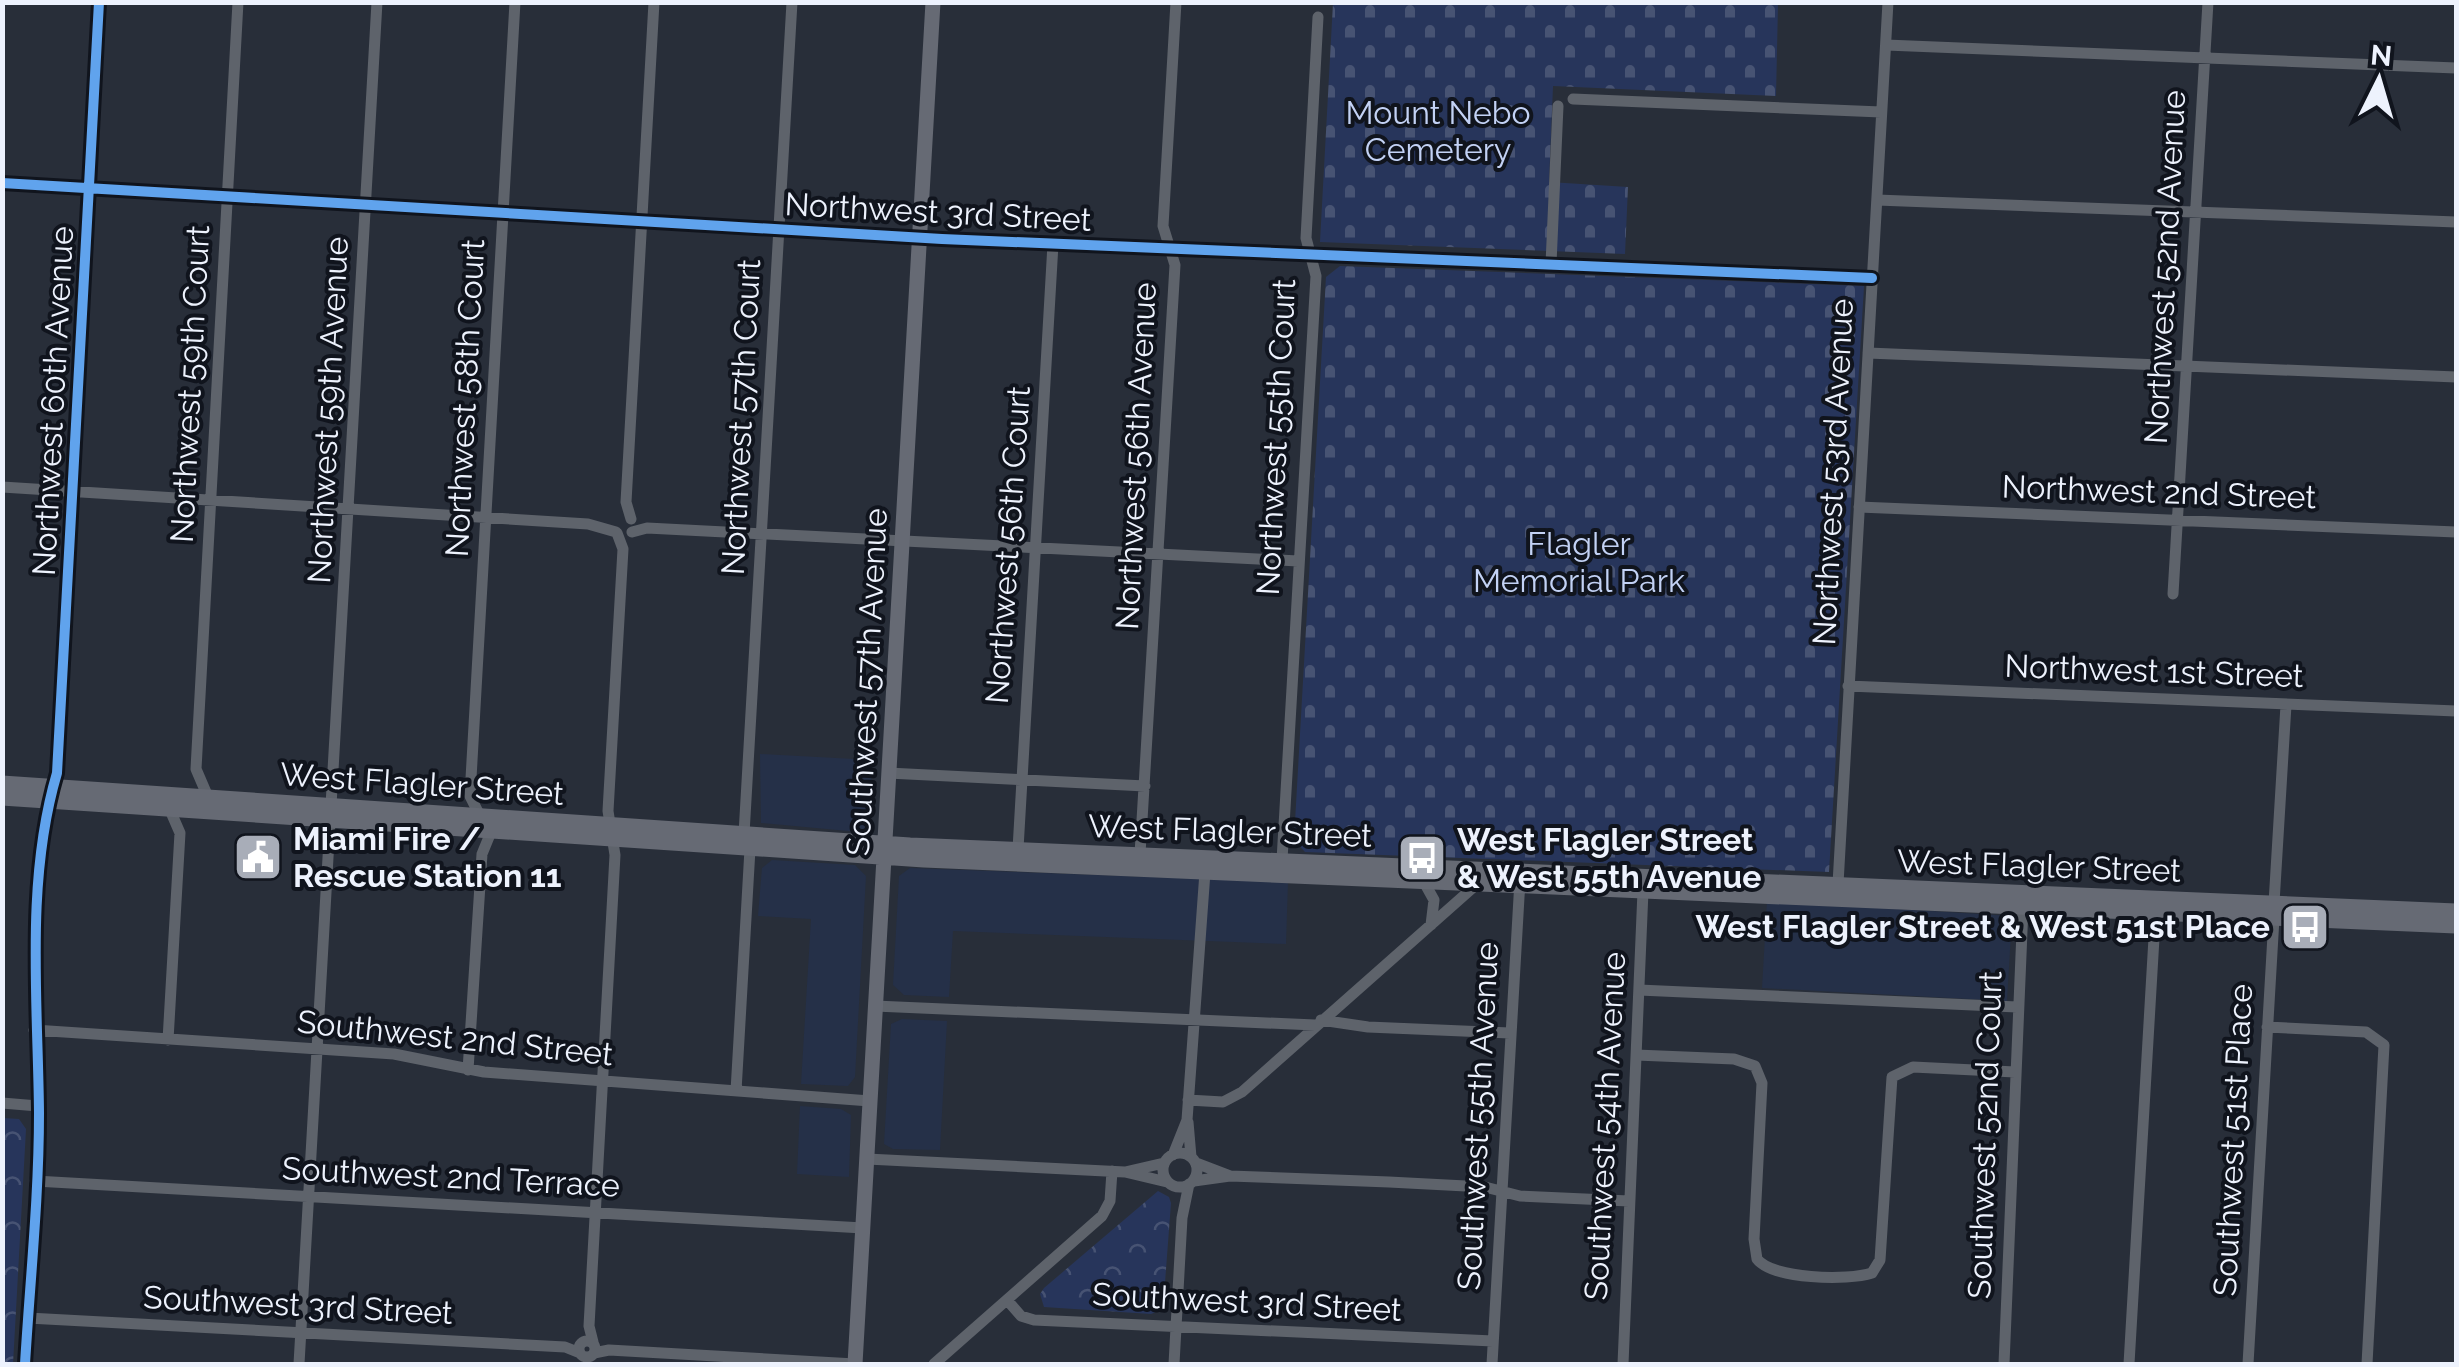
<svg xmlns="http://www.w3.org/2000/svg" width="2459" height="1367" viewBox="0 0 2459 1367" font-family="Raleway,sans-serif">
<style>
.built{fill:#253048}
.cemetery{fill:url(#cemetery-stones)}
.park{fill:url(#park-crowns)}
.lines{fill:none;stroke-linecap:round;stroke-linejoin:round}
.minor{stroke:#5e636b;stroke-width:11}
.secondary{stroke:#666a74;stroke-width:15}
.cycleway-casing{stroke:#10141d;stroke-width:16}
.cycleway{stroke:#60a3ed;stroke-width:10}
.labels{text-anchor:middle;stroke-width:8;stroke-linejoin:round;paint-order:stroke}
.park-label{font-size:32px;fill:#c3d2f5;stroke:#10141d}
.street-label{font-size:32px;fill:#edf2fd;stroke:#10141d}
.poi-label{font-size:32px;font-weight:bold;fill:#edf2fd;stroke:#10141d;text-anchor:start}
</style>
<defs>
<pattern id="cemetery-stones" width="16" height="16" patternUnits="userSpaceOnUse" patternTransform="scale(2.5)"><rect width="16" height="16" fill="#27355b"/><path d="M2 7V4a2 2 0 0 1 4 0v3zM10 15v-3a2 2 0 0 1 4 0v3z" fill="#475373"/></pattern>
<pattern id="park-crowns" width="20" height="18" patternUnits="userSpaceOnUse" patternTransform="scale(2.5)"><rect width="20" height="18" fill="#27355b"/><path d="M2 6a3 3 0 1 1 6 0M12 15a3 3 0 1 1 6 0" fill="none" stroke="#475373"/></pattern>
</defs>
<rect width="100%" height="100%" fill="#282e39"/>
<path class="built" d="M760,754L873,760L866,828L859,832L761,823Z
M772,860L855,865L866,876L855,1077L848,1086L801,1084L811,919L758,916L762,868Z
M910,868L1288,882L1286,944L953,931L949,997L904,995L893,985L899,876Z
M1767,901L2012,916L2007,1001L1762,988Z
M902,1019L947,1021L940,1150L893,1149L884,1144L891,1024Z
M800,1106L841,1109L851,1115L849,1177L797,1174Z"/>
<path class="cemetery" d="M1333,3H1778L1776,96L1553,86L1549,182L1628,187L1625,254L1320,242Z
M1340,266L1864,286L1829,872L1305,852L1294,840L1326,277Z"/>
<path class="park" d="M3,1118L19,1119L26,1129L13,1364H2Z
M1158,1191L1169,1197L1171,1203L1163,1309L1151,1314L1044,1307L1040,1294L1044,1288Z"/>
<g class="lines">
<path class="minor" d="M1886,45L2456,68
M1573,99L1881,112
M2,183L942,239L1872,278
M1877,200L2456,222
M1551,264L1558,106
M1868,353L2456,377
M2,487L588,524L616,532
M1859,507L2456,532
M631,519L626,502L654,2
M632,532L647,528L1298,561
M2173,594L2208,2
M1848,686L2456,711
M888,773L1145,786
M208,797L196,769L238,2
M480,816L470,796L515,2
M744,834L792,2
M1018,849L1053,244
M1140,854L1175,265L1163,226L1176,2
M1282,860L1316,276L1306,238L1318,17
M1424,882L1434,900L1431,925
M1838,884L1888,2
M2274,903L2286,705
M1639,990L2017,1007
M875,1006L1315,1025
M1321,1020L1368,1027L1510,1033
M2267,1027L2366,1032L2384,1045L2367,1364
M34,1030L394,1054L484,1072L870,1101
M168,1040L180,833L170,810
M1636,1055L1734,1059L1755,1066L1762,1083L1754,1239L1757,1259C1772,1279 1848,1281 1872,1273L1880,1260L1892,1077L1913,1067L2015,1072
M468,1070L482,854L491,832
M736,1091L750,849
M1188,1100L1223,1102L1242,1092L1477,884
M2,1103L38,1106
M1188,1122L1191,1157
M1163 1170a17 17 0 1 1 34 0a17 17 0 1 1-34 0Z
M1173,1155L1187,1120L1205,872
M867,1159L1125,1172L1164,1163
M1196,1163L1230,1176
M1125,1172L1167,1182
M35,1181L863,1228
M1194,1181L1230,1176L1389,1182L1485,1187L1520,1196L1629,1201
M1007,1300L1021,1316L1034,1320L1493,1341
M28,1318L565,1347L580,1353
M579 1349a8 8 0 1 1 16 0a8 8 0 1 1-16 0Z
M593,1342L589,1326L615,855L608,811L623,549L617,533
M594,1353L609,1350L855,1364
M25,1364C30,1281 39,1197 39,1113C38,1002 25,881 57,773L99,2
M299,1364L377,2
M934,1364L1102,1216L1110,1201L1112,1171
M1174,1364L1182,1218L1189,1184
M1492,1364L1520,880
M1623,1364L1643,891
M2004,1364L2023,907
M2129,1364L2154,938L2165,913
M2248,1364L2274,918"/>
<path class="secondary" d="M2,783L910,845L2456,911
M2,798L924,860L2456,926
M855,1364L933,2"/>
<g class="cycleway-casing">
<path id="cycleway" d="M2,183L942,239L1872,278
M25,1364C30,1281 39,1197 39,1113C38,1002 25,881 57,773L99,2"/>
</g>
<use href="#cycleway" class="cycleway"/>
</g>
<defs>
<g id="civic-square" transform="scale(2.5)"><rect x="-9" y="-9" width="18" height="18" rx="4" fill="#a8adb8" stroke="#10141d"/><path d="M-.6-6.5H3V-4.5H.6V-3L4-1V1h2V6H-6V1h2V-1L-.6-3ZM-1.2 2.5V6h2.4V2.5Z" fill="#fff"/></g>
<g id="bus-square" transform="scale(2.5)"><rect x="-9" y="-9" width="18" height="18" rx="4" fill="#a8adb8" stroke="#10141d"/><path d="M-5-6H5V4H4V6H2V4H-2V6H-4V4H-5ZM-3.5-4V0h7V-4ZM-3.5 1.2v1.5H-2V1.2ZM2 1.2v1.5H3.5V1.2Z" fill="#fff"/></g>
</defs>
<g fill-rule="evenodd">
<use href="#civic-square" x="258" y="857"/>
<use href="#bus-square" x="1422" y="858"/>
<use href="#bus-square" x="2305" y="927"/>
</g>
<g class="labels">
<g class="park-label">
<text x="1438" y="124">Mount Nebo<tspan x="1438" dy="37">Cemetery</tspan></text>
<text x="1579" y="555">Flagler<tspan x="1579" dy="37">Memorial Park</tspan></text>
</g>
<g class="street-label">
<text transform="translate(938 212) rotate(3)" y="11">Northwest 3rd Street</text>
<text transform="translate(2165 267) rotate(-87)" y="11">Northwest 52nd Avenue</text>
<text transform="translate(190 384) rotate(-87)" y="11">Northwest 59th Court</text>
<text transform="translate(465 398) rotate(-87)" y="11">Northwest 58th Court</text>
<text transform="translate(53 401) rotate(-87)" y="11">Northwest 60th Avenue</text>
<text transform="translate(328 410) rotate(-87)" y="11">Northwest 59th Avenue</text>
<text transform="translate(741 417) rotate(-87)" y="11">Northwest 57th Court</text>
<text transform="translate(1276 437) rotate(-87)" y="11">Northwest 55th Court</text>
<text transform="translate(1136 456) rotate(-87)" y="11">Northwest 56th Avenue</text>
<text transform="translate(1833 472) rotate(-87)" y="11">Northwest 53rd Avenue</text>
<text transform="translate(2159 492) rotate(2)" y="11">Northwest 2nd Street</text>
<text transform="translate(1008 545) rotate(-86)" y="11">Northwest 56th Court</text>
<text transform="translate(2154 671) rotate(2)" y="11">Northwest 1st Street</text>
<text transform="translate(867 682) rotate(-87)" y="11">Southwest 57th Avenue</text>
<text transform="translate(422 784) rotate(4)" y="11">West Flagler Street</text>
<text transform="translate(1230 831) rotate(2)" y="11">West Flagler Street</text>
<text transform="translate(2039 866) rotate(2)" y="11">West Flagler Street</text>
<text transform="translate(455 1038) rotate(6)" y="11">Southwest 2nd Street</text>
<text transform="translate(1478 1116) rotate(-87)" y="11">Southwest 55th Avenue</text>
<text transform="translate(1605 1126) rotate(-87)" y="11">Southwest 54th Avenue</text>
<text transform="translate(1985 1135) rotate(-88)" y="11">Southwest 52nd Court</text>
<text transform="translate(2233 1140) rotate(-87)" y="11">Southwest 51st Place</text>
<text transform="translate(451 1177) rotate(3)" y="11">Southwest 2nd Terrace</text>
<text transform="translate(1247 1302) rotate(3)" y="11">Southwest 3rd Street</text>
<text transform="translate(298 1305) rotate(3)" y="11">Southwest 3rd Street</text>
</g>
<g class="poi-label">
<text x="293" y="850">Miami Fire /<tspan x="293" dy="37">Rescue Station 11</tspan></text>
<text x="1457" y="851">West Flagler Street<tspan x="1457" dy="37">&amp; West 55th Avenue</tspan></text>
<text x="2270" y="938" text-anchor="end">West Flagler Street &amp; West 51st Place</text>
</g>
</g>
<rect width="2459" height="1367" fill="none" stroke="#edf2fd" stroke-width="10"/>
<g transform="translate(2379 80) rotate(5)" stroke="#10141d" stroke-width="8" paint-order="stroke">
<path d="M0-8L18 38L0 25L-18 38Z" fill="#edf2fd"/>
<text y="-15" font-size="28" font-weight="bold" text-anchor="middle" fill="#edf2fd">N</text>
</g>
</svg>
